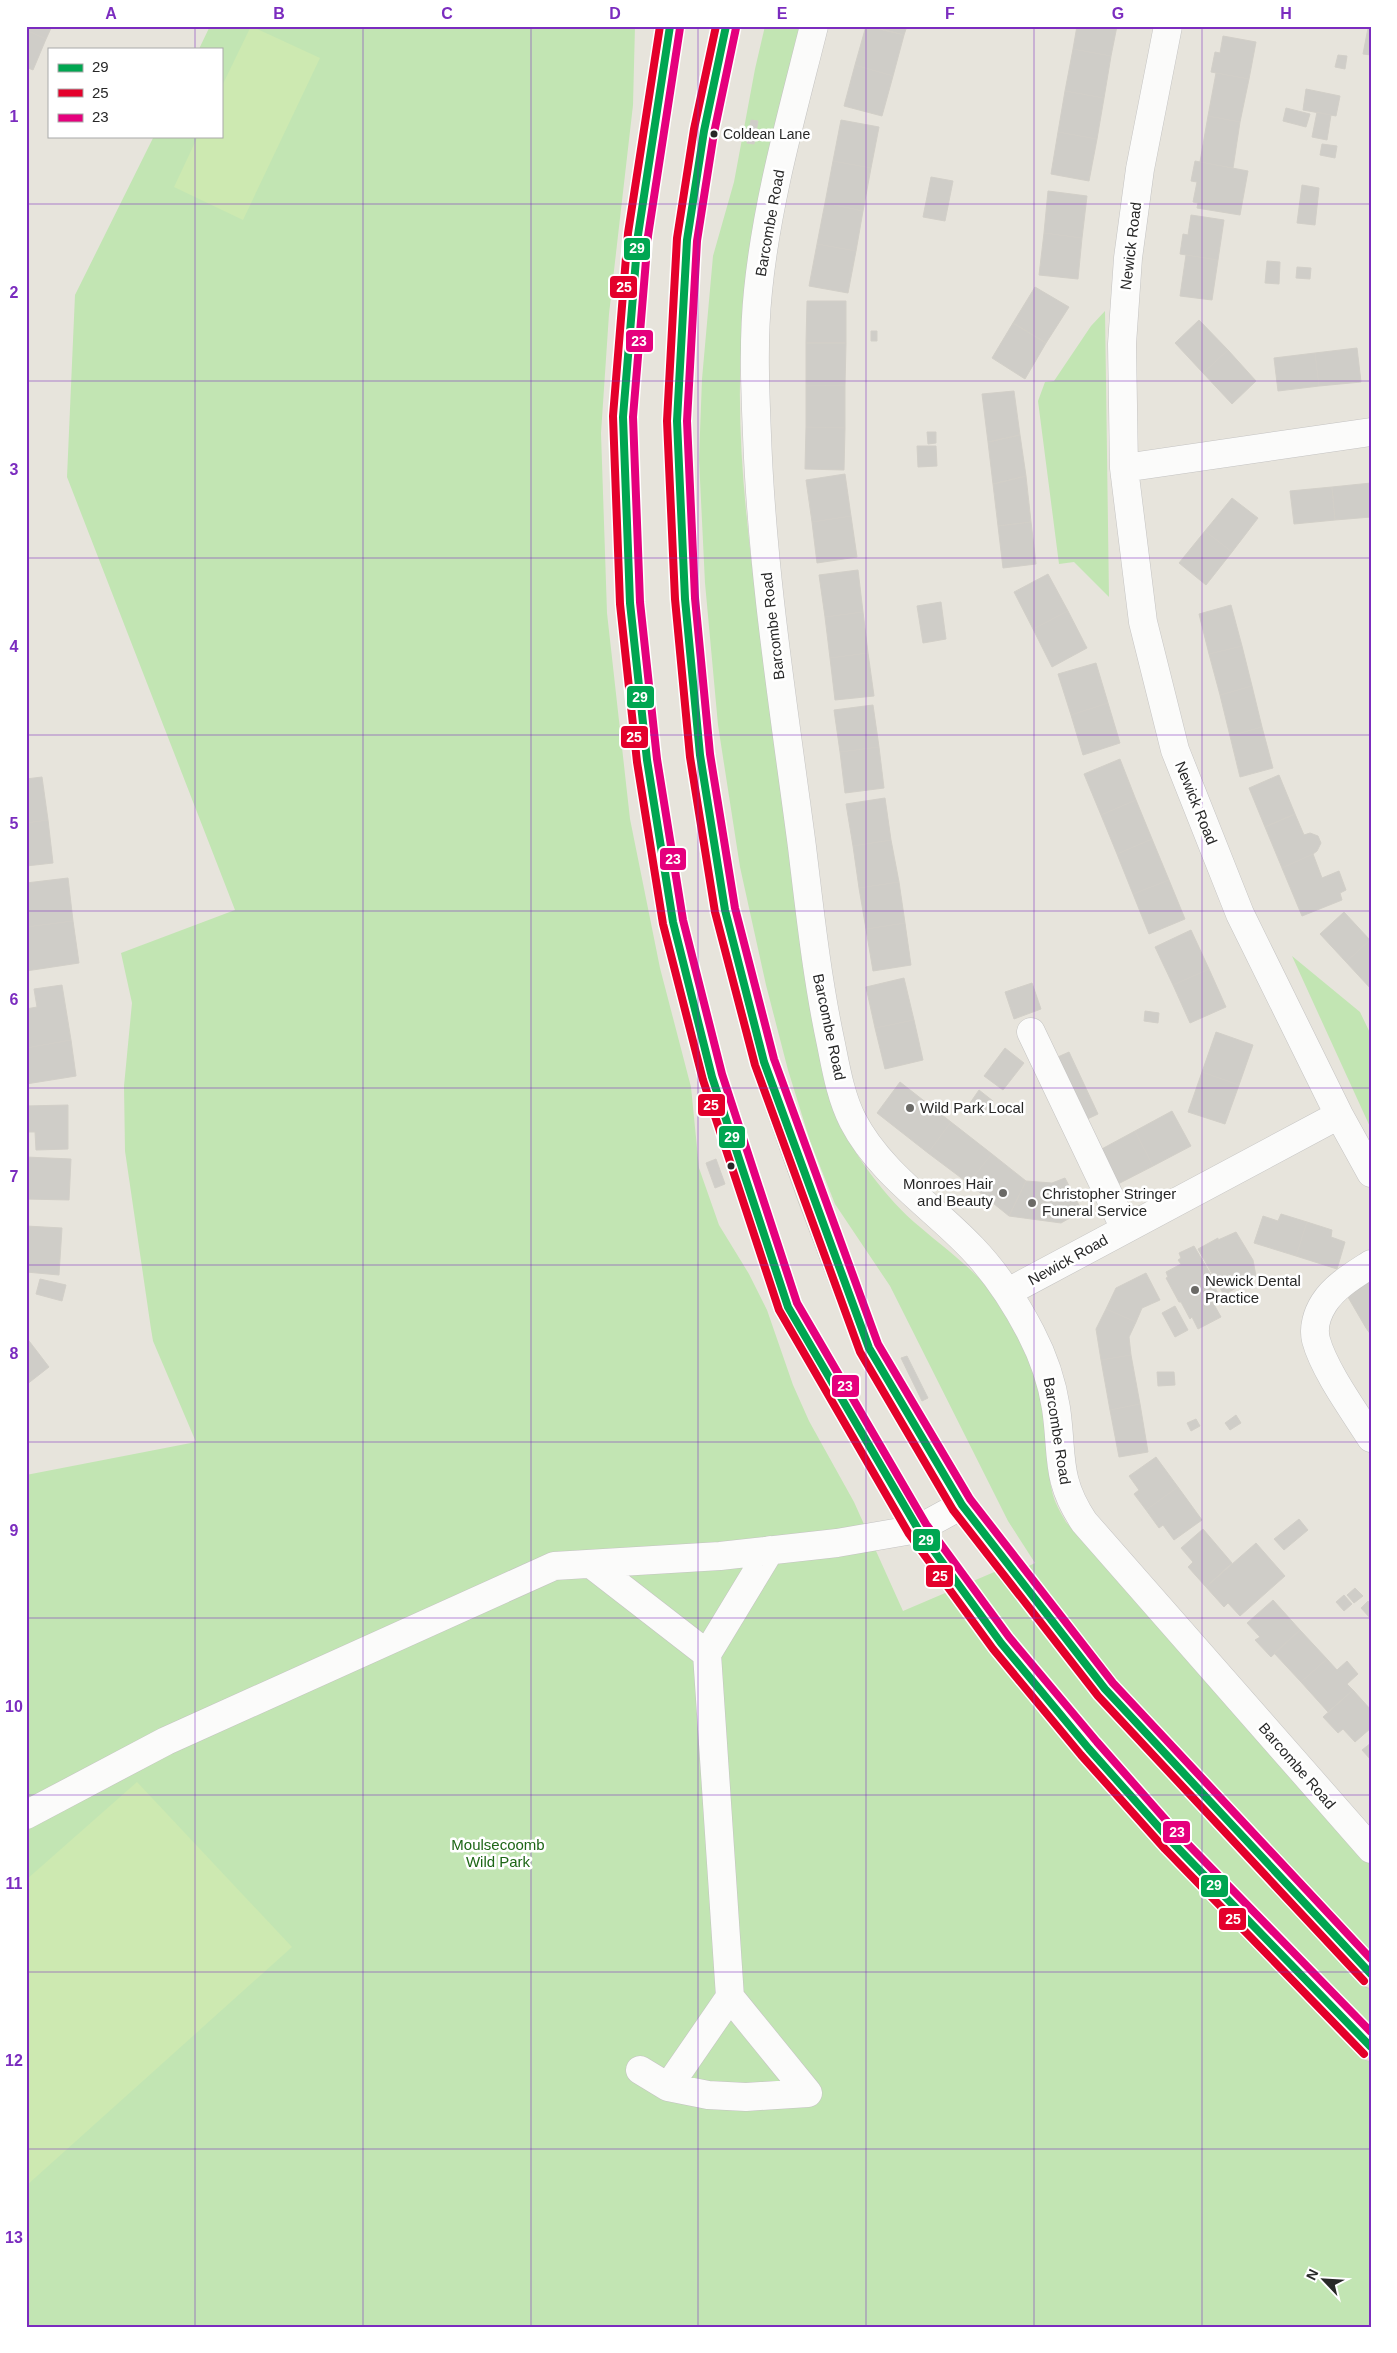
<svg xmlns="http://www.w3.org/2000/svg" width="1397" height="2353" viewBox="0 0 1397 2353" font-family="Helvetica,sans-serif">
<style>
.green{fill:#c2e5b3}
.pitch{fill:#cde9b1}
.building{fill:#cfcdc8;stroke:#d2cfc8}
.lines{fill:none;stroke-linecap:round;stroke-linejoin:round}
.minor-casing{stroke:#c4c3c2;stroke-width:29}
.major-casing{stroke:#c3c2bf;stroke-width:29}
.minor{stroke:#fbfbfa;stroke-width:28}
.major{stroke:#e6e3d1;stroke-width:28}
.bus-1-casing{stroke:#fff;stroke-width:11}
.bus-2-casing{stroke:#fff;stroke-width:11}
.bus-3-casing{stroke:#fff;stroke-width:11}
.bus-1{stroke:#00a651;stroke-width:8}
.bus-2{stroke:#e4002b;stroke-width:8}
.bus-3{stroke:#e5007d;stroke-width:8}
.grid{fill:none;stroke:#7b2cbf;stroke-width:1;stroke-opacity:0.55}
.bus-dot{fill:#282828;stroke:#fff;stroke-width:2}
.poi-dot{fill:#6b6a67;stroke:#fff;stroke-width:2}
.labels{text-anchor:middle;stroke-width:5;stroke-linejoin:round;paint-order:stroke}
.bus-label{font-size:14px;fill:#282828;stroke:#fff;text-anchor:start}
.street-label{font-size:15px;fill:#282828;stroke:#fff}
.poi-label{font-size:15px;fill:#282828;stroke:#fff;text-anchor:start}
.park-label{font-size:15px;fill:#1d6616;stroke:#fff}
.line-badge{stroke:#fff;stroke-width:2}
.badge-label{font-size:14px;text-anchor:middle;font-weight:bold;fill:#fff}
.neatline{fill:none;stroke:#7b2cbf;stroke-width:2}
.grid-label{font-size:16px;text-anchor:middle;font-weight:bold;fill:#7b2cbf}
</style>
<rect width="100%" height="100%" fill="#e7e4dc"/>
<path class="green" d="M210,26H635L633,105L609,314L601,433L607,613L630,819L660,968L691,1087L699,1168L719,1225L749,1274L767,1310L793,1385L809,1421L854,1502L903,1611L999,1570L1006,1577L1035,1563L1008,1521L890,1286L835,1204L810,1141L788,1070L766,985L740,867L718,725L705,583L699,459L702,379L713,256L734,182L755,69L765,26H800C774,124 753,223 743,324C733,432 749,544 763,652C779,781 798,910 816,1039C821,1063 825,1088 835,1112C850,1151 887,1200 920,1227C962,1263 993,1282 1019,1334C1036,1367 1045,1405 1048,1443C1049,1459 1048,1475 1052,1491C1054,1502 1061,1513 1066,1522L1371,1864V2327H26V1475L196,1442L153,1341L151,1329L125,1151L124,1086L132,1003L121,953L235,910L67,477L75,295L154,136H221V49H199Z
M1105,311L1109,597L1074,562L1059,564L1038,401L1045,382L1054,381L1091,326Z
M1292,956L1360,1012L1371,1035V1129Z"/>
<path class="pitch" d="M251,26L320,58L243,220L174,187L198,136H221V88Z
M137,1782L292,1947L26,2186V1880Z"/>
<path class="building" d="M26,26H52L46,39L26,30Z
M866,26L904,35L893,76L855,65Z
M871,26H907L904,35Z
M1077,26H1117L1111,56L1073,49Z
M1368,28L1371,29V55L1363,54Z
M26,30L46,39L33,70L26,67Z
M1223,36L1256,42L1249,79L1211,72L1215,52L1220,53Z
M1073,49L1111,56L1104,98L1065,91Z
M1338,55L1347,56L1345,69L1335,67Z
M855,65L893,76L882,116L844,106Z
M1216,73L1249,79L1240,122L1208,116Z
M1306,89L1340,96L1336,116L1303,110Z
M1065,91L1104,98L1097,139L1058,132Z
M1286,108L1310,114L1306,127L1283,121Z
M1317,112L1331,115L1327,140L1312,137Z
M1208,116L1240,122L1233,168L1200,162Z
M751,120L758,121L754,144L747,143Z
M841,120L879,127L871,168L833,161Z
M1058,132L1097,139L1089,181L1051,174Z
M1322,144L1337,146L1335,158L1320,155Z
M833,161L871,168L863,211L825,203Z
M1195,161L1248,171L1240,215L1197,208L1198,203L1193,202L1197,182L1191,181Z
M931,177L953,181L945,221L923,217Z
M1302,185L1319,188L1315,225L1297,223Z
M1048,191L1087,196L1082,238L1044,233Z
M825,203L863,211L856,251L817,244Z
M1191,215L1224,220L1218,260L1180,254L1183,234L1188,235Z
M1044,233L1082,238L1078,279L1039,275Z
M817,244L856,251L848,293L809,286Z
M1186,255L1218,260L1212,300L1180,296Z
M1267,261L1280,262L1279,284L1265,283Z
M1297,267L1311,268L1310,279L1296,278Z
M1035,287L1069,307L1046,343L1013,323Z
M807,301H846V343H806Z
M1199,320L1228,350L1203,373L1175,343Z
M1013,323L1046,343L1025,379L992,358Z
M871,331H877V341H871Z
M806,343H846L845,385L806,386Z
M1357,348L1361,382L1319,386L1315,353Z
M1228,350L1256,381L1232,404L1203,373Z
M1315,353L1319,386L1278,391L1274,358Z
M845,385V428L806,427V386Z
M1014,391L1020,435L988,442L982,394Z
M806,427L845,428L844,470L805,469Z
M927,432H936V443L928,444Z
M1020,435L1026,476L993,484L988,442Z
M917,446H936L937,466L918,467Z
M845,474L851,516L812,522L806,480Z
M1026,476L1031,522L998,526L993,484Z
M1371,483V517L1335,520L1332,487Z
M1332,487L1335,520L1294,524L1290,491Z
M1232,498L1258,518L1232,552L1205,531Z
M851,516L857,557L817,563L812,522Z
M1031,522L1036,564L1003,568L998,526Z
M1205,531L1232,552L1206,585L1179,563Z
M858,570L863,612L825,617L819,575Z
M1048,574L1068,611L1033,629L1014,592Z
M941,602L946,639L923,643L917,606Z
M1231,605L1242,646L1209,654L1199,614Z
M1068,611L1087,648L1052,667L1033,629Z
M863,612L868,653L830,658L825,617Z
M1242,646L1252,686L1220,695L1209,654Z
M868,653L874,696L835,700L830,658Z
M1096,663L1108,703L1071,715L1058,674Z
M1252,686L1262,727L1230,736L1220,695Z
M1108,703L1120,743L1083,755L1071,715Z
M873,705L879,747L840,752L834,710Z
M1262,727L1273,768L1240,777L1230,736Z
M879,747L884,788L845,793L840,752Z
M1120,759L1136,800L1101,815L1084,774Z
M1279,775L1295,814L1265,827L1249,788Z
M42,777L48,820L26,823V779Z
M885,798L891,840L853,846L846,804Z
M1136,800L1152,839L1117,854L1101,815Z
M1295,814L1304,835L1310,833L1318,836L1321,843L1317,851L1313,854L1282,868L1265,827Z
M48,820L53,863L26,866V823Z
M1152,839L1169,880L1133,894L1117,854Z
M891,840L899,882L859,888L853,846Z
M1313,854L1322,878L1339,871L1346,890L1340,893L1342,900L1302,916L1282,868Z
M68,878L73,921L26,927V883Z
M1169,880L1185,919L1149,934L1133,894Z
M899,882L905,923L866,929L859,888Z
M1344,912L1370,940L1346,962L1320,934Z
M73,921L79,963L26,971V927Z
M905,923L911,965L873,971L866,929Z
M1191,930L1209,969L1173,985L1155,947Z
M1370,940L1371,941V989L1346,962Z
M1209,969L1226,1007L1190,1023L1173,985Z
M904,978L914,1020L875,1028L866,987Z
M1032,983L1041,1009L1014,1019L1005,992Z
M62,985L71,1040L26,1048V1009L37,1007L34,989Z
M1145,1011L1159,1013L1158,1023L1144,1021Z
M914,1020L923,1060L885,1069L875,1028Z
M1216,1032L1253,1045L1239,1085L1202,1072Z
M71,1040L76,1076L26,1084V1048Z
M1005,1048L1024,1063L1003,1090L984,1076Z
M1069,1052L1098,1114L1081,1122L1051,1060Z
M1202,1072L1239,1085L1225,1124L1188,1112Z
M900,1082L951,1122L928,1153L877,1113Z
M979,1090L993,1101L981,1116L968,1106Z
M68,1105V1149L36,1150L35,1132H26V1106Z
M1172,1111L1191,1146L1153,1166L1135,1131Z
M951,1122L992,1154L968,1183L928,1153Z
M1135,1131L1153,1166L1116,1185L1098,1151Z
M992,1154L1026,1181L1009,1216L968,1183Z
M26,1157L71,1159L69,1200L26,1199Z
M716,1159L725,1184L715,1188L706,1163Z
M1065,1178L1082,1211L1061,1223L1009,1216L1026,1181L1052,1183Z
M1281,1214L1307,1222L1296,1256L1254,1243L1263,1216L1278,1221Z
M1307,1222L1332,1230L1331,1237L1345,1242L1337,1269L1296,1256Z
M26,1226L62,1228L59,1275L26,1272Z
M1236,1232L1253,1260L1256,1276L1224,1295L1198,1249L1218,1238V1240Z
M1194,1246L1216,1283L1213,1284L1220,1297L1212,1301L1221,1317L1198,1329L1192,1317L1190,1319L1181,1302H1179L1166,1278L1168,1277L1166,1272L1181,1264L1178,1260L1181,1258L1179,1253Z
M1146,1273L1160,1300L1142,1308L1136,1322L1106,1309L1116,1288Z
M1371,1277V1325L1366,1328L1345,1292Z
M40,1279L66,1285L62,1301L36,1294Z
M1175,1306L1188,1330L1175,1337L1162,1313Z
M1106,1309L1136,1322L1129,1337L1131,1355L1101,1360L1096,1329Z
M1371,1325V1335L1366,1328Z
M26,1337L49,1367L26,1385Z
M1131,1355L1140,1404L1110,1410L1101,1360Z
M907,1356L928,1398L922,1401L901,1358Z
M1157,1372H1174L1175,1385L1158,1386Z
M1140,1404L1148,1452L1119,1457L1110,1410Z
M1236,1415L1241,1423L1230,1430L1225,1423Z
M1196,1419L1200,1426L1191,1431L1187,1423Z
M1156,1457L1178,1487L1146,1510L1134,1494L1139,1490L1129,1476Z
M1178,1487L1202,1520L1174,1540L1163,1525L1159,1528L1146,1510Z
M1299,1519L1308,1530L1284,1550L1274,1539Z
M1203,1529L1232,1563L1206,1587L1188,1567L1193,1562L1181,1548Z
M1256,1543L1285,1576L1240,1616L1228,1603L1224,1607L1206,1587Z
M1355,1588L1363,1596L1354,1603L1347,1595Z
M1344,1595L1352,1604L1344,1611L1336,1602Z
M1273,1600L1300,1630L1271,1657L1255,1640L1260,1637L1247,1623Z
M1368,1601L1371,1604L1370,1618L1361,1608Z
M1300,1630L1327,1659L1301,1682L1274,1653Z
M1327,1659L1337,1670L1347,1661L1358,1674L1347,1684L1353,1690L1328,1712L1301,1682Z
M1353,1690L1371,1710V1728L1355,1742L1343,1729L1338,1733L1323,1717Z
M1371,1743V1760L1362,1750Z"/>
<g class="lines">
<g class="minor-casing">
<path id="minor" d="M814,26C792,114 767,201 758,291C753,339 755,387 757,435C762,573 784,710 802,847C810,913 817,979 831,1044C836,1069 841,1098 853,1121C880,1173 932,1206 972,1248C996,1273 1015,1302 1031,1333C1043,1356 1052,1382 1056,1408C1063,1455 1055,1479 1084,1522L1371,1849
M1168,26L1140,169L1128,258L1122,344L1124,468L1143,622L1175,750L1240,914L1339,1115L1371,1173
M1124,468L1371,432
M1031,1032L1125,1229
M1371,1264C1354,1275 1335,1286 1324,1303C1317,1314 1313,1328 1316,1340C1324,1370 1354,1411 1371,1438
M1008,1292L1339,1115
M591,1564L707,1654L730,1997
M707,1654L770,1550
M26,1815L166,1741L554,1566L720,1556L837,1543L918,1529L962,1505
M640,2070L668,2087L708,2095L746,2097L808,2093L730,1997L668,2087"/>
</g>
<g class="major-casing">
<path id="major" d="M670,26L638,235L623,417L630,603L647,760L673,922L712,1077L788,1307L918,1529L1001,1643L1089,1749L1172,1842L1371,2047
M726,26L704,131L687,240L677,421L685,599L700,755L725,910L764,1062L811,1195L869,1348L962,1505L1105,1689L1371,1974"/>
</g>
<use href="#minor" class="minor"/>
<use href="#major" class="major"/>
<g class="bus-1-casing">
<path id="bus-1" d="M670,26L638,235L623,417L630,603L647,760L673,922L712,1077L788,1307L918,1529L1001,1643L1089,1749L1172,1842L1371,2047
M726,26L704,131L687,240L677,421L685,599L700,755L725,910L764,1062L869,1348L962,1505L1105,1689L1371,1974"/>
</g>
<g class="bus-2-casing">
<path id="bus-2" d="M660,26L628,233L613,416L620,604L637,762L663,924L703,1080L779,1310L909,1534L993,1649L1081,1755L1165,1849L1364,2054
M716,26L694,129L677,238L667,421L675,599L690,757L715,912L755,1065L860,1352L953,1510L1098,1696L1364,1981"/>
</g>
<g class="bus-3-casing">
<path id="bus-3" d="M680,28L648,236L633,417L640,602L657,759L683,920L722,1074L797,1303L926,1524L1009,1637L1097,1742L1179,1835L1371,2032
M736,28L714,133L697,241L687,421L695,598L710,754L735,908L774,1059L878,1344L970,1499L1113,1683L1371,1959"/>
</g>
<use href="#bus-1" class="bus-1"/>
<use href="#bus-2" class="bus-2"/>
<use href="#bus-3" class="bus-3"/>
</g>
<path class="grid" d="M195,26V49M363,26V2327M531,26V2327M698,26V2327M866,26V2327M1034,26V2327M1202,26V2327M195,136V2327M26,204H1371M26,381H1371M26,558H1371M26,735H1371M26,911H1371M26,1088H1371M26,1265H1371M26,1442H1371M26,1618H1371M26,1795H1371M26,1972H1371M26,2149H1371"/>
<g class="bus-dot">
<circle cx="714" cy="134" r="4.5"/>
<circle cx="731" cy="1166" r="4.5"/>
</g>
<g class="poi-dot">
<circle cx="910" cy="1108" r="5"/>
<circle cx="1003" cy="1193" r="5"/>
<circle cx="1032" cy="1203" r="5"/>
<circle cx="1195" cy="1290" r="5"/>
</g>
<g class="labels">
<g class="bus-label">
<text x="723" y="139">Coldean Lane</text>
</g>
<g class="street-label">
<text transform="translate(770 223) rotate(-80)" y="5">Barcombe Road</text>
<text transform="translate(1131 246) rotate(-83)" y="5">Newick Road</text>
<text transform="translate(773 626) rotate(-97)" y="5">Barcombe Road</text>
<text transform="translate(1196 803) rotate(68)" y="5">Newick Road</text>
<text transform="translate(829 1027) rotate(78)" y="5">Barcombe Road</text>
<text transform="translate(1068 1260) rotate(-29)" y="5">Newick Road</text>
<text transform="translate(1057 1431) rotate(81)" y="5">Barcombe Road</text>
<text transform="translate(1297 1766) rotate(49)" y="5">Barcombe Road</text>
</g>
<g class="poi-label">
<text x="920" y="1113">Wild Park Local</text>
<text x="993" y="1189" text-anchor="end">Monroes Hair<tspan x="993" dy="17">and Beauty</tspan></text>
<text x="1042" y="1199">Christopher Stringer<tspan x="1042" dy="17">Funeral Service</tspan></text>
<text x="1205" y="1286">Newick Dental<tspan x="1205" dy="17">Practice</tspan></text>
</g>
<g class="park-label">
<text x="498" y="1850">Moulsecoomb<tspan x="498" dy="17">Wild Park</tspan></text>
</g>
</g>
<g class="line-badge">
<rect x="623" y="237" width="28" height="24" rx="5" fill="#00a651"/>
<rect x="609" y="275" width="29" height="24" rx="5" fill="#e4002b"/>
<rect x="625" y="329" width="29" height="24" rx="5" fill="#e5007d"/>
<rect x="626" y="685" width="29" height="24" rx="5" fill="#00a651"/>
<rect x="620" y="725" width="29" height="24" rx="5" fill="#e4002b"/>
<rect x="659" y="847" width="28" height="24" rx="5" fill="#e5007d"/>
<rect x="697" y="1093" width="29" height="24" rx="5" fill="#e4002b"/>
<rect x="718" y="1125" width="28" height="24" rx="5" fill="#00a651"/>
<rect x="831" y="1374" width="29" height="24" rx="5" fill="#e5007d"/>
<rect x="912" y="1528" width="29" height="24" rx="5" fill="#00a651"/>
<rect x="925" y="1564" width="29" height="24" rx="5" fill="#e4002b"/>
<rect x="1162" y="1820" width="29" height="24" rx="5" fill="#e5007d"/>
<rect x="1200" y="1874" width="29" height="24" rx="5" fill="#00a651"/>
<rect x="1218" y="1907" width="29" height="24" rx="5" fill="#e4002b"/>
</g>
<g class="badge-label">
<text x="637" y="253">29</text>
<text x="624" y="292">25</text>
<text x="639" y="346">23</text>
<text x="640" y="702">29</text>
<text x="634" y="742">25</text>
<text x="673" y="864">23</text>
<text x="711" y="1110">25</text>
<text x="732" y="1142">29</text>
<text x="845" y="1391">23</text>
<text x="926" y="1545">29</text>
<text x="940" y="1581">25</text>
<text x="1177" y="1837">23</text>
<text x="1214" y="1890">29</text>
<text x="1233" y="1924">25</text>
</g>
<rect width="1397" height="2353" fill="none" stroke="#ffffff" stroke-width="55"/>
<rect x="48" y="48" width="175" height="90" fill="#ffffff" stroke="#a9a9a9"/>
<rect x="58" y="64" width="25" height="8" fill="#00a651" stroke="#a9a9a9"/>
<text x="92" y="72" font-size="15" fill="#282828">29</text>
<rect x="58" y="89" width="25" height="8" fill="#e4002b" stroke="#a9a9a9"/>
<text x="92" y="98" font-size="15" fill="#282828">25</text>
<rect x="58" y="114" width="25" height="8" fill="#e5007d" stroke="#a9a9a9"/>
<text x="92" y="122" font-size="15" fill="#282828">23</text>
<g transform="translate(1324 2280) rotate(295)" stroke="#ffffff" stroke-width="4" paint-order="stroke">
<path d="M0-4L9 19L0 12L-9 19Z" fill="#282828"/>
<text y="-8" font-size="14" font-weight="bold" text-anchor="middle" fill="#282828">N</text>
</g>
<rect x="28" y="28" width="1342" height="2298" class="neatline"/>
<g class="grid-label">
<text x="111" y="19">A</text>
<text x="279" y="19">B</text>
<text x="447" y="19">C</text>
<text x="615" y="19">D</text>
<text x="782" y="19">E</text>
<text x="950" y="19">F</text>
<text x="1118" y="19">G</text>
<text x="1286" y="19">H</text>
<text x="14" y="122">1</text>
<text x="14" y="298">2</text>
<text x="14" y="475">3</text>
<text x="14" y="652">4</text>
<text x="14" y="829">5</text>
<text x="14" y="1005">6</text>
<text x="14" y="1182">7</text>
<text x="14" y="1359">8</text>
<text x="14" y="1536">9</text>
<text x="14" y="1712">10</text>
<text x="14" y="1889">11</text>
<text x="14" y="2066">12</text>
<text x="14" y="2243">13</text>
</g>
</svg>
